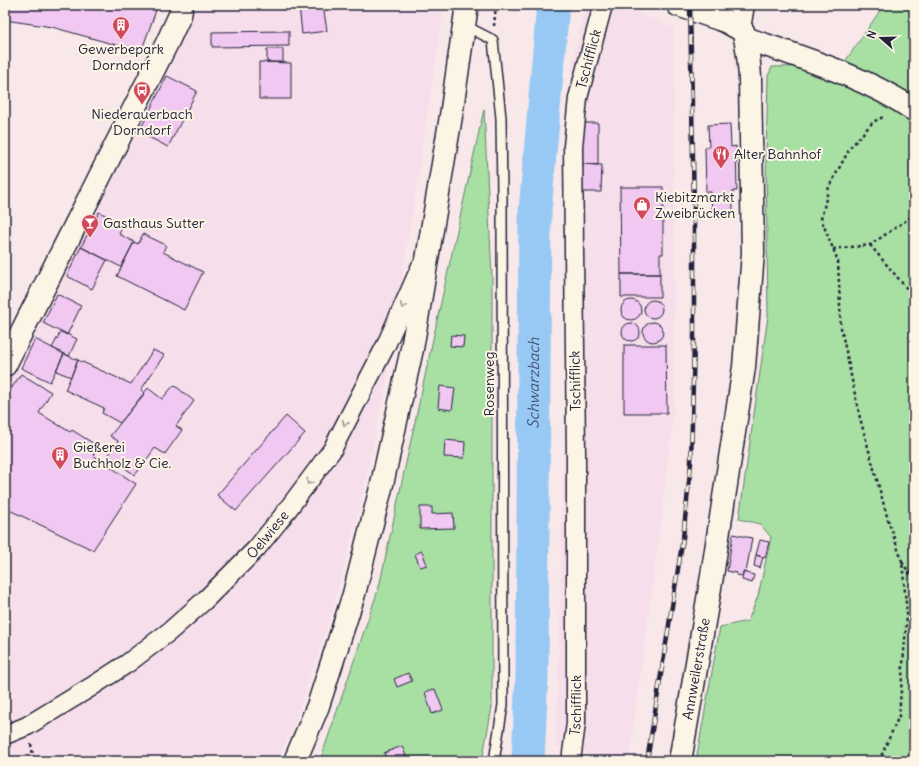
<svg xmlns="http://www.w3.org/2000/svg" width="919" height="766" viewBox="0 0 919 766" font-family="Delius,sans-serif">
<style>
.built{fill:#f6deeb}
.green{fill:#a8dfa3;stroke:#65806f}
.lines{fill:none;stroke-linecap:round;stroke-linejoin:round}
.river{stroke:#98c9f4;stroke-width:33}
.building{fill:#f0c8f1;stroke:#22223b}
.lane-casing{stroke:#22223b;stroke-width:12}
.street-casing{stroke:#22223b;stroke-width:21}
.secondary-casing{stroke:#22223b;stroke-width:25}
.path{stroke:#22223b;stroke-width:2.5;stroke-dasharray:3 3;stroke-linecap:butt}
.lane{stroke:#fcf5e5;stroke-width:9}
.street{stroke:#fcf5e5;stroke-width:18}
.secondary{stroke:#fcf5e5;stroke-width:22}
.rail-casing{stroke:#22223b;stroke-width:4.5}
.rail{stroke:#fcf5e5;stroke-width:3;stroke-dasharray:9;stroke-linecap:butt}
.oneway{stroke:#9a9698}
.labels{text-anchor:middle;stroke-width:4;stroke-linejoin:round;paint-order:stroke}
.poi-label{font-size:14px;fill:#22223b;stroke:#fcf5e5;text-anchor:start}
.street-label{font-size:14px;fill:#22223b;stroke:#fcf5e5}
.water-label{font-size:15px;font-style:italic;fill:#455472;stroke:#fcf5e5}
</style>
<rect width="100%" height="100%" fill="#f8e8e9"/>
<filter id="ink" filterUnits="userSpaceOnUse"><feTurbulence type="fractalNoise" baseFrequency=".025" numOctaves="2"/><feDisplacementMap in="SourceGraphic" scale="8" xChannelSelector="R" yChannelSelector="G"/><feConvolveMatrix kernelMatrix="1 2 1 2 8 2 1 2 1" color-interpolation-filters="sRGB"/></filter>
<g filter="url(#ink)">
<path class="built" d="M189,5H444L386,384L360,506L329,621L295,721L277,761H5V377L39,316Z
M585,5H619L674,28V404L661,522L629,760L556,747L566,388L567,129L573,60Z"/>
<path class="green" d="M884,5H914V761H696L720,627L748,621L758,596L771,537L760,524L739,519L768,316L766,156L768,76L772,67L842,66Z
M484,109L492,278V707L482,761H320L379,587L440,307Z"/>
<g class="lines">
<path class="river" id="s1" d="M528,761L532,674L535,211L553,5"/>
</g>
<path class="building" d="M5,5H158L141,52L52,27L5,20Z
M299,5H323L327,31L302,34Z
M289,31V46L212,47V32Z
M267,49H283V62H267Z
M259,62L291,63V99H259Z
M167,76L197,91L168,147L139,132Z
M581,123H598V165L581,164Z
M730,124L731,147L736,146L737,191H733V218H712L711,192H706L705,148L709,147L708,125Z
M581,164L602,165L601,192H580Z
M620,187H663V254H660V274H621Z
M99,212L124,224L119,234L134,242L121,267L81,247Z
M143,234L166,245L163,252L203,272L184,310L117,276L134,242L138,244Z
M81,247L107,260L92,289L67,276Z
M621,274H660V297H621Z
M57,294L81,306L67,335L43,323Z
M644 309a9 9 0 1 1 18 0a9 9 0 1 1-18 0Z
M621 310a10 10 0 1 1 20 0a10 10 0 1 1-20 0Z
M643 332a10 10 0 1 1 20 0a10 10 0 1 1-20 0Z
M622 332a9 9 0 1 1 18 0a9 9 0 1 1-18 0Z
M61,331L77,339L69,356L52,348Z
M451,335L464,336L463,347L450,346Z
M35,339L64,354L50,382L21,368Z
M624,345H666L667,413H624Z
M153,350L164,355L141,390L145,393L120,423L102,413L104,408L65,390L78,360L131,384Z
M64,354L78,360L71,377L56,371Z
M21,374L51,392L39,413L70,432L72,430L99,447L93,455L136,484L93,550L5,508V398Z
M174,385L194,401L176,426L182,430L165,454L155,448L135,475L108,456L118,441L110,436L148,388L162,399Z
M440,386L455,388L452,410L438,408Z
M286,416L305,433L236,511L217,495Z
M445,440L465,442L464,458L444,457Z
M420,507H432V514L453,513L454,528L420,529Z
M733,534L752,538L746,573L743,572V576L736,575L737,573L727,571Z
M760,540L769,542L765,558L756,555Z
M422,551L427,565L420,567L415,554Z
M756,555L763,557L760,568L754,566Z
M743,572L754,575L752,583L742,580Z
M408,673L412,681L397,687L394,679Z
M435,689L443,710L432,714L425,692Z
M402,746L407,759L401,761H387L384,753Z"/>
<g class="lines">
<g class="lane-casing">
<path id="lane" d="M464,25L493,40L501,118L502,195L503,705L494,761"/>
</g>
<g class="street-casing">
<g id="street">
<path id="s2" d="M5,735L27,726L91,687L128,663L170,631L205,600L256,549L282,517L332,450L386,345L421,266"/>
<path id="s3" d="M571,761L576,723V455L573,146L578,98L603,5"/>
</g>
</g>
<g class="secondary-casing">
<path id="secondary" d="M678,5L725,21L743,31C748,46 749,62 750,78L753,253L744,367L712,576L680,761
M739,28L743,5
M745,38C800,57 866,77 914,110
M5,365L167,43L180,15L182,5
M295,761L318,706L354,594L382,484L412,349L451,116L467,5"/>
</g>
<path class="path" d="M494,26L496,5
M870,245L914,297
M833,249L870,245L914,215
M902,562L914,580
M31,744L34,761
M879,761L899,716L907,613L902,561L888,520L860,418L841,328L838,261L821,219L829,187L850,148L873,122L885,116"/>
<use href="#lane" class="lane"/>
<use href="#street" class="street"/>
<use href="#secondary" class="secondary"/>
<g class="rail-casing">
<path id="rail" d="M647,761L683,538L691,463L694,340V209L690,5"/>
</g>
<use href="#rail" class="rail"/>
</g>
<defs><path id="oneway-chevron" d="M-2-3.5L2.5 0L-2 3.5" fill="none" stroke-width="1.6" stroke-linecap="round" stroke-linejoin="round"/></defs>
<g class="oneway">
<use href="#oneway-chevron" transform="translate(403 306) rotate(114)"/>
<use href="#oneway-chevron" transform="translate(345 423) rotate(117)"/>
<use href="#oneway-chevron" transform="translate(309 482) rotate(126)"/>
</g>
</g>
<defs>
<g id="building-pin" transform="scale(0.9)"><path d="M0 17L-7.5 6A9.5 9.5 0 1 1 7.5 6Z" fill="#d1495b" stroke="#fcf5e5"/><path d="M-4-6H4V6H1V3H-1V6H-4ZM-2.5-4.3h1.7v1.8h-1.7ZM.8-4.3h1.7v1.8H.8ZM-2.5-1h1.7V.8h-1.7ZM.8-1h1.7V.8H.8Z" fill="#fff"/></g>
<g id="bus-pin" transform="scale(0.9)"><path d="M0 17L-7.5 6A9.5 9.5 0 1 1 7.5 6Z" fill="#d1495b" stroke="#fcf5e5"/><path d="M-5-6H5V4H4V6H2V4H-2V6H-4V4H-5ZM-3.5-4V0h7V-4ZM-3.5 1.2v1.5H-2V1.2ZM2 1.2v1.5H3.5V1.2Z" fill="#fff"/></g>
<g id="restaurant-pin" transform="scale(0.9)"><path d="M0 17L-7.5 6A9.5 9.5 0 1 1 7.5 6Z" fill="#d1495b" stroke="#fcf5e5"/><path d="M-5-6h1v4h1v-4h1v4h1v-4h1v5L-1.5 .5V6h-2V.5L-5-1ZM5-6V6H3V1.5H1.5Q1.5-4 5-6Z" fill="#fff"/></g>
<g id="shop-pin" transform="scale(0.9)"><path d="M0 17L-7.5 6A9.5 9.5 0 1 1 7.5 6Z" fill="#d1495b" stroke="#fcf5e5"/><path d="M-5-2.5h2.3a2.7 3.5 0 0 1 5.4 0H5L5.5 6h-11ZM-1.5-2.5h3a1.5 2.3 0 0 0-3 0Z" fill="#fff"/></g>
<g id="bar-pin" transform="scale(0.9)"><path d="M0 17L-7.5 6A9.5 9.5 0 1 1 7.5 6Z" fill="#d1495b" stroke="#fcf5e5"/><path d="M-6-5H6L.8 .8V4.5H3.5V6h-7V4.5H-.8V.8Z" fill="#fff"/></g>
</defs>
<g fill-rule="evenodd">
<use href="#building-pin" x="121" y="25"/>
<use href="#bus-pin" x="142" y="90"/>
<use href="#restaurant-pin" x="721" y="154"/>
<use href="#shop-pin" x="642" y="205"/>
<use href="#bar-pin" x="90" y="223"/>
<use href="#building-pin" x="60" y="455"/>
</g>
<g class="labels">
<g class="poi-label">
<text x="121" y="54" text-anchor="middle">Gewerbepark<tspan x="121" dy="16">Dorndorf</tspan></text>
<text x="142" y="119" text-anchor="middle">Niederauerbach<tspan x="142" dy="16">Dorndorf</tspan></text>
<text x="734" y="159">Alter Bahnhof</text>
<text x="655" y="202">Kiebitzmarkt<tspan x="655" dy="16">Zweibrücken</tspan></text>
<text x="103" y="228">Gasthaus Sutter</text>
<text x="73" y="452">Gießerei<tspan x="73" dy="16">Buchholz &amp; Cie.</tspan></text>
</g>
<g class="street-label">
<text dy="5" stroke="none"><textPath href="#s3" startOffset="704">Tschifflick</textPath></text>
<text transform="translate(575 381) rotate(-91)" y="5">Tschifflick</text>
<text transform="translate(489 384) rotate(-90)" y="5">Rosenweg</text>
<text dy="5" stroke="none"><textPath href="#s2" startOffset="333">Oelwiese</textPath></text>
<text transform="translate(696 669) rotate(-80)" y="5">Annweilerstraße</text>
<text dy="5" stroke="none"><textPath href="#s3" startOffset="56">Tschifflick</textPath></text>
</g>
<g class="water-label">
<text dy="5" stroke="none"><textPath href="#s1" startOffset="378">Schwarzbach</textPath></text>
</g>
</g>
<rect width="919" height="766" fill="none" stroke="#fcf5e5" stroke-width="20"/>
<rect x="10" y="10" width="899" height="746" fill="none" stroke="#22223b" stroke-width="1.5" filter="url(#ink)"/>
<g transform="translate(881 38) rotate(290)" stroke="#fcf5e5" stroke-width="3" paint-order="stroke">
<path d="M0-3L7 15L0 10L-7 15Z" fill="#22223b"/>
<text y="-6" font-size="11" font-weight="bold" text-anchor="middle" fill="#22223b">N</text>
</g>
</svg>
